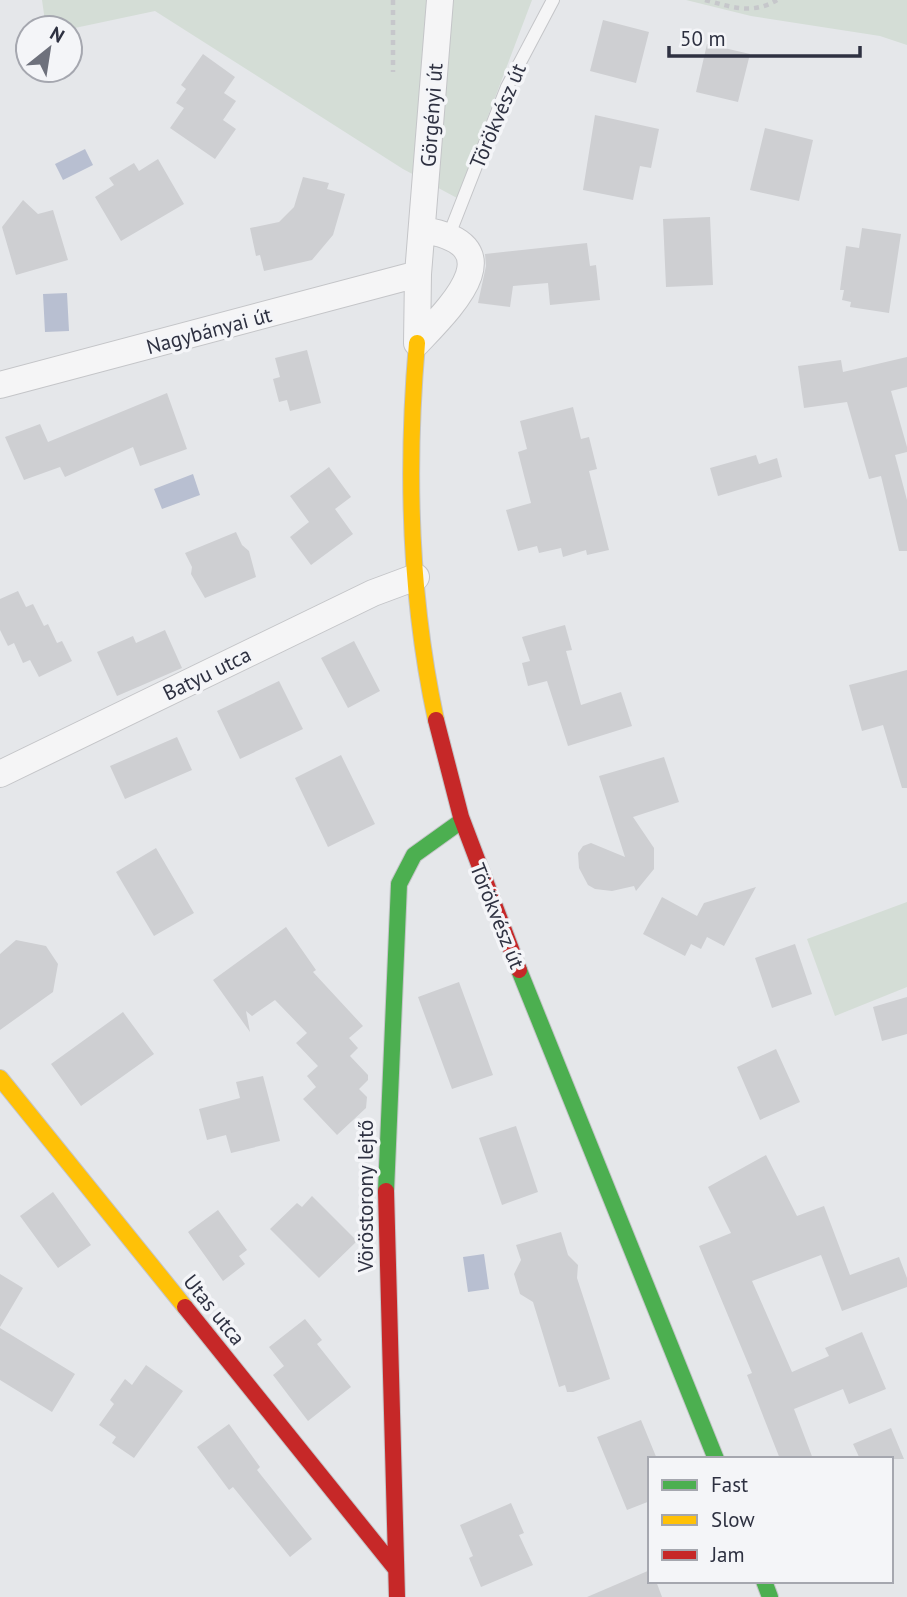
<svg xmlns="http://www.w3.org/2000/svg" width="907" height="1597" viewBox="0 0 907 1597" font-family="'PT Sans',sans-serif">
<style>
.green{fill:#d4ddd6}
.water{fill:#b8bfd1}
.building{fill:#cecfd2}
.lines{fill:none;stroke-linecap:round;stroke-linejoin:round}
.lane-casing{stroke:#c4c5c8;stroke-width:14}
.street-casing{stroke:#c4c5c8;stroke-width:28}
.fast-casing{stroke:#c4c5c8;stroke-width:18}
.slow-casing{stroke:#c4c5c8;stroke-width:18}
.jam-casing{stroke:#c4c5c8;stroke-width:18}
.path{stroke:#c6c7cb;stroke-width:4.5;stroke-dasharray:5 5;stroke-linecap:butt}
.lane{stroke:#f5f5f6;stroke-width:12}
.street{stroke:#f5f5f6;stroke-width:26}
.fast{stroke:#4caf50;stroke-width:16}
.slow{stroke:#ffc107;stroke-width:16}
.jam{stroke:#c62828;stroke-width:16}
.labels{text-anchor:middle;stroke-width:7;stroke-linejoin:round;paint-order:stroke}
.street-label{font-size:21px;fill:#2e3141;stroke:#f4f5f8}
</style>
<rect width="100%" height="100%" fill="#e5e7ea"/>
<path class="green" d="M42,0H532L457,198L403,169L155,11L70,29L46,28Z
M686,0H907V45L880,36L751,16Z
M907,902V987L835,1016L807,939Z"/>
<path class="water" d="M85,149L93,165L63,180L55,164Z
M67,293L69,331L45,332L43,294Z
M193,474L200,495L162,509L154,489Z
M484,1254L489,1289L468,1292L463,1257Z"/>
<path class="building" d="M603,20L649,32L636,83L590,71Z
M707,44L750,54L738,102L696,92Z
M203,54L235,77L224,93L236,101L223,120L236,129L215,159L170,128L184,108L176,103L186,89L181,85Z
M595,115L659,129L651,168L640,166L633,200L583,190Z
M765,128L813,140L799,201L750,190Z
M158,159L184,204L121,241L95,197L114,185L109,178L134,163L139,171Z
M303,177L329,183L327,189L345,194L333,235L312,260L264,271L260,255L256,256L250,228L279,222L294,207Z
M23,200L38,214L53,210L68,260L16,275L2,227Z
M710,217L713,285L666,287L663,219Z
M862,228L901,234L889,313L850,307L851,302L842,300L844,290H840L846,246L859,248Z
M587,243L590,266L596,265L600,300L550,305L548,283L513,286L510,307L478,303L486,266L485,254Z
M307,350L321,403L290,411L287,400L279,402L273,379L280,377L275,358Z
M907,357V387L891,391L907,447V452L895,455L907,500V551H899L881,476L869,479L847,402L804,408L798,366L841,360L843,372Z
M167,393L187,449L140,466L133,447L65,477L60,467L24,480L5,437L40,424L48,442Z
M573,407L581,439L589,437L597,469L589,471L609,550L587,555L586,550L563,557L561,548L539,553L537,546L518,551L506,510L531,503L518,452L527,449L520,421Z
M756,455L759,464L777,458L782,477L718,496L710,468Z
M329,467L351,497L335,509L353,534L311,565L290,537L309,522L290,496Z
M236,532L242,545L249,551L256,577L205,598L191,574L192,567L185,553Z
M18,591L26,607L33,604L44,626L48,624L57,643L62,641L72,661L39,677L30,660L23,663L14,643L8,646L0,630V599Z
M565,625L572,650L566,651L581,705L621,692L632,726L568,746L547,681L528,686L522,663L530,661L522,637Z
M165,630L182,668L117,696L97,652L133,636L136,643Z
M354,641L380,691L348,708L321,658Z
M907,670V788H902L883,725L862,731L849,685Z
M279,681L303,729L240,759L217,711Z
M177,737L192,770L125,799L110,766Z
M341,755L375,824L328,847L295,778Z
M664,757L679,802L633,817L654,848V869L636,891L634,886L612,891L595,889L588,885L579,868L578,853L583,846L591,843L625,857L599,776Z
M156,848L194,913L154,936L116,872Z
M756,887L724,946L707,937L701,949L691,944L685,956L643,934L662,897L697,916L704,903Z
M286,927L316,970L313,972L363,1026L349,1038L358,1048L350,1056L368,1075V1080L359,1089L367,1097L366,1108L337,1135L303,1099L316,1087L307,1076L318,1066L296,1043L307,1033L275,1000L252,1016L246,1011L250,1032L213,980Z
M16,940L46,946L58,964L53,992L0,1030V954Z
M795,944L812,994L772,1008L755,958Z
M459,982L493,1075L452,1089L418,997Z
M907,997V1034L882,1041L873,1007Z
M123,1012L154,1054L81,1106L51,1064Z
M776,1049L800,1102L760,1120L737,1067Z
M263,1076L280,1141L231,1153L226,1135L207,1140L199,1109L240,1098L236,1082Z
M516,1126L538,1192L502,1205L479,1138Z
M766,1155L797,1216L824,1206L850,1275L899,1257L907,1278V1287L842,1311L821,1255L752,1281L792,1372L829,1356L825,1348L862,1332L886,1389L849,1404L843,1389L794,1409L813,1459H780L747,1375L752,1373L699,1246L731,1233L708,1187Z
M53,1192L91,1245L58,1268L20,1216Z
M312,1196L357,1241L319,1278L270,1229L297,1203L302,1207Z
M218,1210L247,1250L239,1256L245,1264L223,1281L188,1232Z
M561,1232L568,1255L578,1265L577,1278L610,1379L573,1392H567L565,1385L559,1387L533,1302L520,1294L514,1274L521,1260L516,1245Z
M0,1274L23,1288L0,1327Z
M305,1319L322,1340L317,1344L351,1387L308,1421L273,1375L284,1366L269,1347Z
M0,1328L75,1374L52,1412L0,1380Z
M146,1365L183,1391L134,1458L112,1443L116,1437L99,1425L114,1404L110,1400L125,1379L132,1385Z
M641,1420L657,1459H650V1501L627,1510L597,1437Z
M229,1424L260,1467L257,1470L312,1539L290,1557L233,1487L229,1490L197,1447Z
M891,1428L904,1459H860L853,1444Z
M511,1503L524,1533L519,1535L533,1565L481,1587L469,1558L473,1556L460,1525Z
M650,1570V1581H656L662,1597H587Z"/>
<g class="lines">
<g class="lane-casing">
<path id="lane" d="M449,235L507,87L553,0"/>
</g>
<g class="street-casing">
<path id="street" d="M417,343L418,274L440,0
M417,343C452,306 515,245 423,230
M0,385L418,274
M0,774L373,593L416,577"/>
</g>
<g class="fast-casing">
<path id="fast" d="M519,970L716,1459
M386,1191L399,884L414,855L460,822
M764,1581L770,1597"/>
</g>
<g class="slow-casing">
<path id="slow" d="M417,343C406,470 409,595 436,720
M0,1078L185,1307"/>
</g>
<g class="jam-casing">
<path id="jam" d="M436,720L461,817L519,970
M386,1191L397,1597
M185,1307L395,1568"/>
</g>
<path class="path" d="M393,0V72
M705,0C732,7 752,15 777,0"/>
<use href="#lane" class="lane"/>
<use href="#street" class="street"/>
<use href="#fast" class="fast"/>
<use href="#slow" class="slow"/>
<use href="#jam" class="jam"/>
</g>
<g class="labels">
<g class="street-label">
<text transform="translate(432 115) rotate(-86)" y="7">Görgényi út</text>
<text transform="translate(498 116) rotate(-67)" y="7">Törökvész út</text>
<text transform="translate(209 331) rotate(-15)" y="7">Nagybányai út</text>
<text transform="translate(207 674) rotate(-26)" y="7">Batyu utca</text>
<text transform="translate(497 916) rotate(68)" y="7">Törökvész út</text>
<text transform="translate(366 1196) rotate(-90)" y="7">Vöröstorony lejtő</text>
<text transform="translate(214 1310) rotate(51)" y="7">Utas utca</text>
</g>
</g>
<rect x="648" y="1457" width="245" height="126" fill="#f4f5f8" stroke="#a5a7af" stroke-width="2"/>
<rect x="662" y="1480" width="35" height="10" fill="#4caf50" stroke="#a5a7af" stroke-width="2"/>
<text x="711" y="1492" font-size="21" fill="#2e3141">Fast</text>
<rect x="662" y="1515" width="35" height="10" fill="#ffc107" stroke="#a5a7af" stroke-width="2"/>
<text x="711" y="1527" font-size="21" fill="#2e3141">Slow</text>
<rect x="662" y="1550" width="35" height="10" fill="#c62828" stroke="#a5a7af" stroke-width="2"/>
<text x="711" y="1562" font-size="21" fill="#2e3141">Jam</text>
<g transform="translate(49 49) rotate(30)"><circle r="33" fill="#f4f5f8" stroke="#a5a7af" stroke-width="2"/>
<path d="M0-5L12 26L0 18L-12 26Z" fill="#6e717c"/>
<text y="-10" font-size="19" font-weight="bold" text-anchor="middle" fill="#2e3141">N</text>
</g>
<path d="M669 46v10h191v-10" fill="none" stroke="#2e3141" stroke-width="3.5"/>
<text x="680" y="46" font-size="21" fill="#2e3141" stroke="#f4f5f8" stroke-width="5" paint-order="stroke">50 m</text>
</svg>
